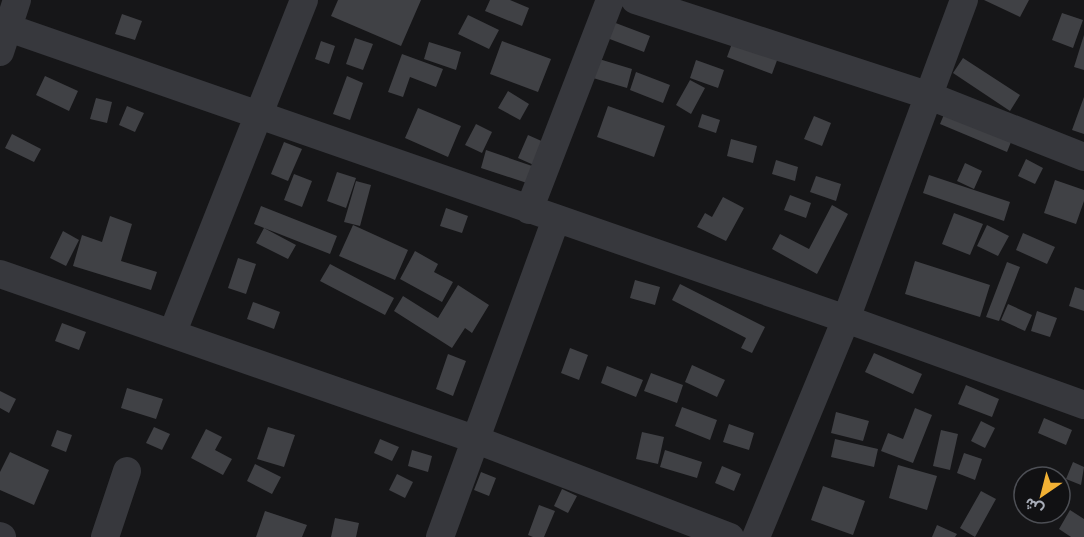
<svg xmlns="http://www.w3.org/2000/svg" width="1084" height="537" viewBox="0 0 1084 537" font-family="Barlow,Vazirmatn,sans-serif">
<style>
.building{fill:#404145}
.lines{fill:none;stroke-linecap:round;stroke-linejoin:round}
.minor{stroke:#37383d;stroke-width:28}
</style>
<rect width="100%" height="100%" fill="#161618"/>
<path class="building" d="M338,0H421L401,46L331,16Z
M490,0H510L529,8L522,26L485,11Z
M984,0H1029L1020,17Z
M1062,13L1083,20L1073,48L1052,40Z
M122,14L142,21L135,40L115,34Z
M468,15L499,30L489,49L458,34Z
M613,22L650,36L644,52L607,38Z
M1084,35V70L1074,67Z
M355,38L373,44L363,70L346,64Z
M734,38L779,55L772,74L727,57Z
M321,41L335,46L329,64L315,59Z
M502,41L551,59L538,92L490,74Z
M429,42L461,52L456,70L424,59Z
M402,54L443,69L436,87L410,77L403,97L388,92Z
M963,58L1020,95L1010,111L953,73Z
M599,59L632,69L627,88L593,78Z
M696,60L724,70L718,88L690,78Z
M636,72L670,85L663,103L630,90Z
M45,76L78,91L69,111L36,95Z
M347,76L363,83L350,120L333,114Z
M690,80L705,88L691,114L676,105Z
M508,91L529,104L520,120L498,108Z
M1084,97V134L1072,130Z
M96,98L112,102L107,123L90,119Z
M948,105L1015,132L1007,152L940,124Z
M127,106L144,113L135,132L119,125Z
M608,106L665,126L654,157L597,137Z
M418,108L461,126L448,157L405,138Z
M702,114L720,120L716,133L698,127Z
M814,116L831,123L822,146L804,139Z
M476,124L492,132L482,153L465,145Z
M12,134L41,149L34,162L5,148Z
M528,135L546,143L536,166L518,158Z
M731,139L757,146L753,163L727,156Z
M284,142L302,149L288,181L271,174Z
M486,150L535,167L530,184L481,168Z
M1026,159L1043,168L1035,184L1018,176Z
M776,160L798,167L795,181L772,174Z
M965,163L982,171L974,189L957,181Z
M337,172L356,178L346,208L327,201Z
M294,174L312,181L302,207L284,200Z
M929,175L1010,202L1004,221L923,193Z
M816,176L841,184L836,201L810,192Z
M1055,180L1084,190V201L1076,224L1044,213Z
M356,181L371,185L360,226L344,222Z
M790,195L811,203L806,218L784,210Z
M723,197L744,208L726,241L697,227L705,213L712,217Z
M832,205L848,214L817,274L772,249L780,234L809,249Z
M261,206L337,236L330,254L254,224Z
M446,208L468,216L462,233L440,226Z
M954,213L983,224L970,255L942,244Z
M110,216L132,224L121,261L157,272L151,290L73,266L82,235L102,242Z
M353,225L408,250L395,280L339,256Z
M987,225L1009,236L998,256L977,246Z
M264,228L296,245L288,259L256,243Z
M63,231L79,240L66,266L50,258Z
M1023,233L1055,247L1047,264L1016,250Z
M415,251L438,264L434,272L453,282L442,302L400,279Z
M238,258L256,264L246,294L228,288Z
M915,261L990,285L980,317L905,294Z
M1007,262L1020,267L999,321L986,317Z
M330,264L394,298L385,315L320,281Z
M635,280L660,287L655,305L630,298Z
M680,284L765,327L752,353L741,348L746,338L672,300Z
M458,285L489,305L472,333L465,328L452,348L394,311L403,296L438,318Z
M1075,287L1084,290V311L1069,306Z
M253,302L280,312L274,329L247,319Z
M1008,304L1032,315L1025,331L1001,320Z
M1037,311L1057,318L1050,337L1031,331Z
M62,323L86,332L79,350L55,341Z
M570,348L588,355L579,380L561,373Z
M874,353L922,374L913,394L865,372Z
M448,354L466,361L453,396L436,389Z
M692,365L725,380L717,397L685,382Z
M607,366L643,380L636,397L601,383Z
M651,373L683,385L677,403L644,391Z
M966,385L999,399L992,417L958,404Z
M127,388L163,399L156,419L121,408Z
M0,391L16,399L9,413L0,408Z
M682,407L717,420L710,440L675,426Z
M915,408L932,415L913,463L881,451L888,433L903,439Z
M836,412L869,421L863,441L831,433Z
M1044,418L1072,430L1066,445L1038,433Z
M981,421L995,428L985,448L971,441Z
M729,424L754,433L749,450L723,442Z
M154,427L170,434L162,450L146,443Z
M268,427L295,435L284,467L257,459Z
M206,429L222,437L215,450L232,459L223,475L191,458Z
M57,430L72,435L66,452L51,446Z
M941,430L958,434L950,470L933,466Z
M642,432L664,437L658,464L636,459Z
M380,439L399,447L392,461L374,453Z
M835,439L878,449L874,467L831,457Z
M412,450L432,456L428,472L408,466Z
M665,450L702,462L697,478L660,467Z
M10,452L49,470L34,505L0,490V472Z
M964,453L982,459L975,480L957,473Z
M1073,462L1084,467L1081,485L1066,479Z
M255,464L281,477L272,494L247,481Z
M898,465L937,476L927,510L889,498Z
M722,466L741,474L734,491L715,483Z
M481,472L496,478L489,496L474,490Z
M397,474L413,482L405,498L389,490Z
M823,486L865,501L853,535L811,520Z
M562,489L577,496L568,513L554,506Z
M981,491L996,499L975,537L960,528Z
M539,505L555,511L544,537H533L528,535Z
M1070,510L1084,519V537H1071L1059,529Z
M265,511L307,525L302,537H256Z
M335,518L359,523L356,537H331Z
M937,525L957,534L955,537H932Z"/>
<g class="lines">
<path class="minor" d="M635,0L927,95L1084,157
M0,25L846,319L1084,405
M0,52L17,0
M529,210L610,0
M0,274L474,439L730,537
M172,334L304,0
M0,536L2,537
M105,537L127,471
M440,537L556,219
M756,537L846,319L964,0"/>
</g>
<g transform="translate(1042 495) rotate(215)"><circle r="28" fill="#111113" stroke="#4d4f55" stroke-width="1.5"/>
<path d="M0-4.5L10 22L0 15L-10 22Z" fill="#f2b134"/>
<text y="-9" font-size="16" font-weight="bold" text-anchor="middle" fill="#a8adb8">ش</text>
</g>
</svg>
